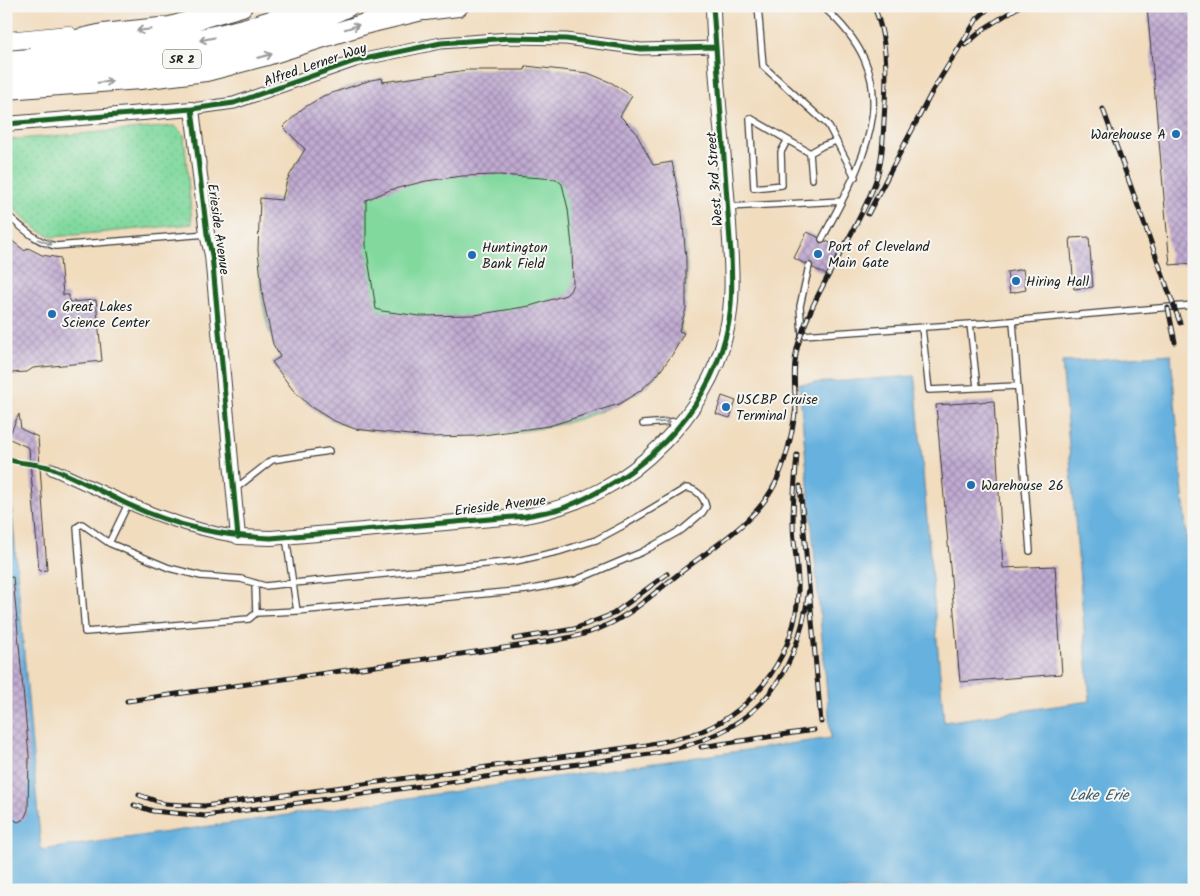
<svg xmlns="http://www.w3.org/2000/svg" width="1200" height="896" viewBox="0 0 1200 896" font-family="Kalam,sans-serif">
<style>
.grass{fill:#81d99e;stroke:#4e7a5d}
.park{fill:url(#park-dots);stroke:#4e7a5d}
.water{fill:#66b1de;stroke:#41667d}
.building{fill:url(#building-cross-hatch);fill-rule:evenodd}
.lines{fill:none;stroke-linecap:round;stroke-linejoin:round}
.service-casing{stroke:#3c3934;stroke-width:8}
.minor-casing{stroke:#3c3934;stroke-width:13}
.tertiary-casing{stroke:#3c3934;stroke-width:16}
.primary-casing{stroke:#3c3934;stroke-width:19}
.motorway-casing{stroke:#3c3934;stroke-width:22}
.service{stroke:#fff;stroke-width:5.5}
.minor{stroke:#fff;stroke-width:11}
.tertiary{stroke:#fff;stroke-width:14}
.primary{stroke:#fff;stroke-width:18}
.motorway{stroke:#fff;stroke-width:20}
.rail-casing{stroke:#1c1c1c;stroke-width:5}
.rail{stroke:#f6f6f2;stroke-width:3;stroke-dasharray:9;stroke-linecap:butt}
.cycleway-casing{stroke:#f6f6f2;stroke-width:8}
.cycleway{stroke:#1b5e20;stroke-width:5}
.oneway{stroke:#999}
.poi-dot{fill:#1f6fb2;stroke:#f6f6f2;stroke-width:2}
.labels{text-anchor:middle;stroke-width:4;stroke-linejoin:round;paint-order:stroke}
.shield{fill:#f6f6f2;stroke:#5d5d5c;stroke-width:1}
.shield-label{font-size:12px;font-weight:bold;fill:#1c1c1c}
.street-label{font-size:14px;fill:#1c1c1c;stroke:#f6f6f2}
.poi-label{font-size:14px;fill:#1c1c1c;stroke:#f6f6f2;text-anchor:start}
.water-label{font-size:15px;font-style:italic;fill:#3a586a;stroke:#f6f6f2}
</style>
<defs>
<pattern id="park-dots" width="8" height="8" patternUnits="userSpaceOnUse" patternTransform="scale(1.25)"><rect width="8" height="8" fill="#81d99e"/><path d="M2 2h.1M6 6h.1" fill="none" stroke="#6fba88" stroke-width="1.8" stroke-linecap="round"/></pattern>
<pattern id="building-cross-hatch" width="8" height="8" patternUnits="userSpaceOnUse" patternTransform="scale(1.25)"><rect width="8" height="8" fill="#c1abd2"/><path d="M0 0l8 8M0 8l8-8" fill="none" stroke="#9c8aaa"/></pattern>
</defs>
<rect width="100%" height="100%" fill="#f6f6f2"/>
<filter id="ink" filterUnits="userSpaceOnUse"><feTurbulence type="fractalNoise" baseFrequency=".02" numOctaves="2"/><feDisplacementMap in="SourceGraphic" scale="10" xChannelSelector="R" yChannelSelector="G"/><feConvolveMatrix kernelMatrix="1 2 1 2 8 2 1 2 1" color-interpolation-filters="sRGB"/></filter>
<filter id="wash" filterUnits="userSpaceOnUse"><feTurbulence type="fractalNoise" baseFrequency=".0096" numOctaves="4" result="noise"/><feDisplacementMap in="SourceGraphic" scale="20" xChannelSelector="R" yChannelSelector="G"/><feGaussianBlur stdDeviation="1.12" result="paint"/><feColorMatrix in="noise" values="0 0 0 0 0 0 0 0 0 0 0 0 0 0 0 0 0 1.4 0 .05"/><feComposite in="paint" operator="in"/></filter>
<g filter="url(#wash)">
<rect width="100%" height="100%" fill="#f1dcbe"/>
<path class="grass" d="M526,66C569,69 596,73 632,96L620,117L635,131L653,165L672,162C683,217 695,276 680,331L684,333C672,355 659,378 638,392C572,436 459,443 383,432C365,430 348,428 332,420C306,407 288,386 272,362L280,357C256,313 257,248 260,199H282L287,180L305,149L283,127C311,99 344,86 382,78L384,82L467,70H525Z"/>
<path class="park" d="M175,126L184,135L192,224L53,237L38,230L6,202V140Z"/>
<path class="water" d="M1171,354L1194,623V890H6V478L9,477L41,850L831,738L799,384L915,376L944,722L1090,701L1062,362Z"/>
<g id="blocks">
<path class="building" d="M1147,6H1194V263L1170,265Z
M526,66L588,73L612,83L632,96L620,116L635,131L653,165L672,162L682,212L686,260V309L679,331L684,333L672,355L658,374L640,391L619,404L549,426L476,436L428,437L355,429L332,420L311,407L293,390L272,362L280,357L273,344L263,299L258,250L260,198L282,200L287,180L305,149L283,127L302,109L323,96L371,80L382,78L383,82L467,70H525ZM499,175L556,179L562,184L568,209L572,246L573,284L570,291L566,295L530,306L475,315L420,316L382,311L376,309L366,246V200L390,190L426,181L462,176Z
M807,232L818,237L820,243L826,241L842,249L829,276L813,268L810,262L805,264L794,258Z
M6,236L25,251L28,248L42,255L60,258L63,295H69V302L96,300L102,361L33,368L27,372L10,373L6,367Z
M1089,237L1093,287L1074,289L1070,238Z
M1023,269L1026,290L1010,293L1007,272Z
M722,396L736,401L730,418L716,414Z
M994,401L1003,568L1055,566L1062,674L960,682L936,405Z
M19,414L21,429L38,437L47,570L39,571L29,448L8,438Z
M13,577L29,756L28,810L24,819L18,822L11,818L6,801V578Z"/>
</g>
</g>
<g filter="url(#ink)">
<use href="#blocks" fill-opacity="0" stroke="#3c3934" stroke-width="1"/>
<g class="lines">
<g class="service-casing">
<path id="service" d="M758,6L763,66L828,125L855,177
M822,6C911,82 866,155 822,239
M787,141L781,152L782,185L754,188L750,118L810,153
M812,179L810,153L822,146L836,141
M728,207L842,201
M6,214C22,227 35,242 56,246L207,234
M809,266L800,306L802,335L986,323L1194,305
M1013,321L1030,551
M970,324L977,387
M922,328L929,390L1018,386
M643,424L681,421
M235,489L272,460L329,451
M128,504L109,543L169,568L201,576L241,579L265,586L294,583L516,561L561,551L596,540L624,525L686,488C697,489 704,497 706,507L702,513L683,529L642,552L574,581L527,590L297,611L286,537
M109,543L82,524L77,527L85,632L249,619L256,613L297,611
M255,584L256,613"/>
</g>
<g class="minor-casing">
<path id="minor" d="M192,109L234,103L355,61L441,43L510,38L566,39L641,49L715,47
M52,469C113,496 171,527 238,537"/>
</g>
<g class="tertiary-casing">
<path id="tertiary" d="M6,124L192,109L207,234L212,255L238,537L271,538L526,516C580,505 624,484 663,443C692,414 717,375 726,333C735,298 731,261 729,224C725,152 714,79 713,6"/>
</g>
<g class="primary-casing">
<path id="primary" d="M6,41L68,35"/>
</g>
<g class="motorway-casing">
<path id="motorway" d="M425,10L458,6
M41,48L103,34L170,27L242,6
M6,61C114,51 211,48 312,6
M13,76C133,64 237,62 348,6
M6,89L140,79L206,71L267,55L368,23L439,6"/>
</g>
<use href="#service" class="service"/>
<use href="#minor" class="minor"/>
<use href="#tertiary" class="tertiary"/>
<use href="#primary" class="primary"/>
<use href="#motorway" class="motorway"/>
<g class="rail-casing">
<path id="rail" d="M965,45L985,28L1020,6
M1103,109L1180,323
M868,214L933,90L977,19L991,6
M1168,308L1175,342
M796,413C795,391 792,366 798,345C815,287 854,239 875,183C884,158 883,130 885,104C887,69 887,39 874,6
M800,486L821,722
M514,639L574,629L613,614L667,574
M127,701L532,644C557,640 582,637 605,626C632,614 653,594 676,576C710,548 754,525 775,484C787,459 792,434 796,407
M701,747L814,730
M139,795L165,804L205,806L647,745C666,741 684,738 702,731C757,709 797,650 798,591C799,568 793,546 793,523C793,500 795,477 797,455
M134,805L153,811L205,816L650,754C749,737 796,688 809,589"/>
</g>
<use href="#rail" class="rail"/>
<g class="cycleway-casing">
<path id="cycleway" d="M192,109L207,234L212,255L238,537
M6,124L192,109L234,103L355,61L441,43L510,38L566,39L641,49L715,47
M6,459C21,464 36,463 51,468C77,478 102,492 127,504C175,526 219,536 271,538L526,516C538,513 551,512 563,508C640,478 705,417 726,335C733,309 732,281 731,255L713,6"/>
</g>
<use href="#cycleway" class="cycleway"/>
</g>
<defs><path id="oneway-shaft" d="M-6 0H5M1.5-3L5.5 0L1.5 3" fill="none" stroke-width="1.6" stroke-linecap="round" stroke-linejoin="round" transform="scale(1.25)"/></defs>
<g class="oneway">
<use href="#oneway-shaft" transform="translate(352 27) rotate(-17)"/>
<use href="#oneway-shaft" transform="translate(144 30) rotate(174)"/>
<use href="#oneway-shaft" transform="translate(207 39) rotate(168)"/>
<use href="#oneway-shaft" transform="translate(265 56) rotate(-16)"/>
<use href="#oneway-shaft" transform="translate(105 82) rotate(-5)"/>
<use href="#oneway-shaft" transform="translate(45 242) rotate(20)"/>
<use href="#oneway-shaft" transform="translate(663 422) rotate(-3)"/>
</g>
</g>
<g class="poi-dot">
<circle cx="1176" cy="134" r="5"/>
<circle cx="818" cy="254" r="5"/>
<circle cx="472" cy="255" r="5"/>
<circle cx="1016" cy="281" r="5"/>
<circle cx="52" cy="314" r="5"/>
<circle cx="726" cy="407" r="5"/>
<circle cx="971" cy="485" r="5"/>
</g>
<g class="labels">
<rect class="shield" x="163" y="49.5" width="38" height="19" rx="4"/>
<g class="shield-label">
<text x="182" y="63">SR 2</text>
</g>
<g class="street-label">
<text transform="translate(315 64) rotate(-19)" y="5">Alfred Lerner Way</text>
<text transform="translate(714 179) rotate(-94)" y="5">West 3rd Street</text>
<text transform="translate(219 229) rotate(82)" y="5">Erieside Avenue</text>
<text transform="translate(500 505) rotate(-7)" y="5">Erieside Avenue</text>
</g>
<g class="poi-label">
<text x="1166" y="139" text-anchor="end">Warehouse A</text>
<text x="828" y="251">Port of Cleveland<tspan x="828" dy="16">Main Gate</tspan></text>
<text x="482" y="252">Huntington<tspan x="482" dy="16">Bank Field</tspan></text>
<text x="1026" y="286">Hiring Hall</text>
<text x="62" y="311">Great Lakes<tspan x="62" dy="16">Science Center</tspan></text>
<text x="736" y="404">USCBP Cruise<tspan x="736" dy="16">Terminal</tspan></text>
<text x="981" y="490">Warehouse 26</text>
</g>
<g class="water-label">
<text x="1099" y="800">Lake Erie</text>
</g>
</g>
<rect width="1200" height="896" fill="none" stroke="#f6f6f2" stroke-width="25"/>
</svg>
